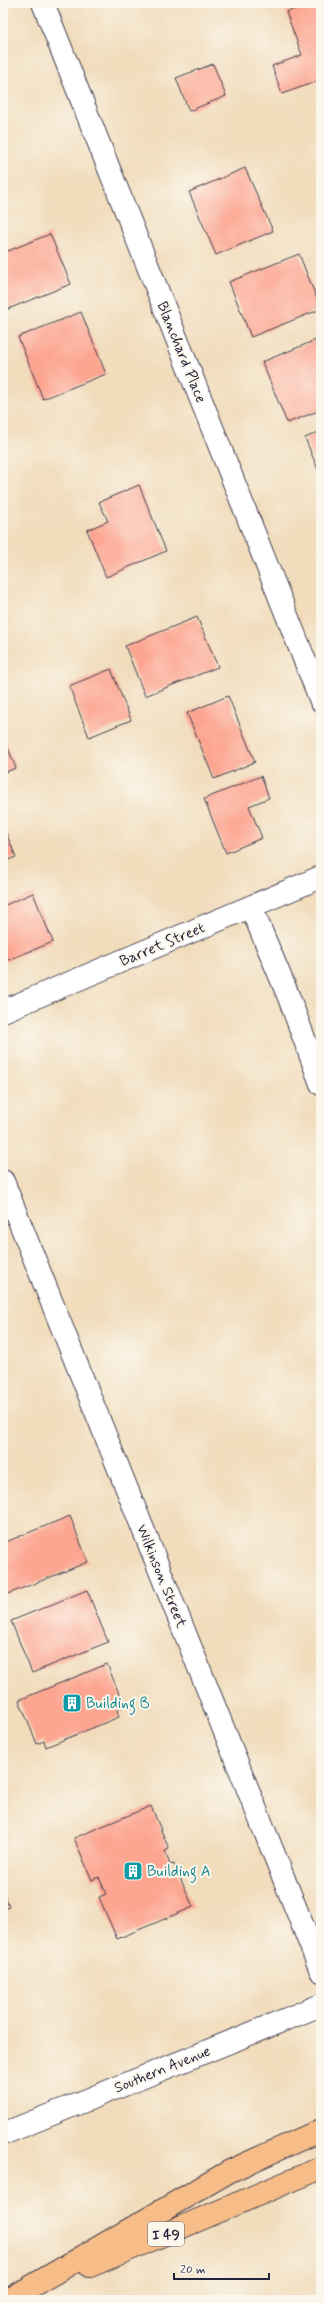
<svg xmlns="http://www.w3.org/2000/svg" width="324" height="2303" viewBox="0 0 324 2303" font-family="Mynerve,sans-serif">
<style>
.building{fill:#fca591}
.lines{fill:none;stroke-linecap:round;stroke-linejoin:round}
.minor-casing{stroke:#413e4e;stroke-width:24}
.highway-casing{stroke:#413e4e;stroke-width:24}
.minor{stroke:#fff;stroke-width:22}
.highway{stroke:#f7bd88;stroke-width:22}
.labels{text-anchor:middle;stroke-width:4;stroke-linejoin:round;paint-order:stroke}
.shield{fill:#fbf7ec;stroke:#636270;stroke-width:1}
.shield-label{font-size:14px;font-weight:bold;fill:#22223b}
.street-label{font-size:15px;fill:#22223b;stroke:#fbf7ec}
.culture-label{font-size:15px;fill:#0d838f;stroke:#fbf7ec;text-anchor:start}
</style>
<rect width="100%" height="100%" fill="#fbf7ec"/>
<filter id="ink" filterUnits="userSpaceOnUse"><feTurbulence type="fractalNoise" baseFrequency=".025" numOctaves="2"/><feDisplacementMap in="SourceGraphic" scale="8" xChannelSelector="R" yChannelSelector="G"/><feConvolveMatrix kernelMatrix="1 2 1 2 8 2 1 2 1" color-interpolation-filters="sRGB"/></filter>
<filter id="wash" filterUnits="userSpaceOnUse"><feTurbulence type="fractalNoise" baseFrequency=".012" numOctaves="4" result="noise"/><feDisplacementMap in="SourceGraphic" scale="16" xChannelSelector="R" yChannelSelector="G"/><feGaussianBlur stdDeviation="0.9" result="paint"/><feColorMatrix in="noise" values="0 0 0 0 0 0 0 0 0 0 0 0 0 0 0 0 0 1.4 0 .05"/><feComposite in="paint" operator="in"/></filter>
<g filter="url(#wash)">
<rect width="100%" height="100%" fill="#f1dcbc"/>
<g id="blocks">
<path class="building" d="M312,3H321V87L318,81L282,94L272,66L302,55L286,12Z
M213,64L226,96L189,111L176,78Z
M245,168L273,231L216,255L189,192Z
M50,234L71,284L3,311V253Z
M299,254L321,309L251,337L229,282Z
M81,312L106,374L43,399L18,337Z
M321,338V410L287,423L262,362Z
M321,431V477L305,438Z
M139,485L166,551L106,577L87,530L108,521L99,502Z
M197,617L218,667L145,696L125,646Z
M111,669L131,720L89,737L69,686Z
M228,696L255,762L214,779L187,713Z
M3,736L16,768L3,773Z
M261,776L269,798L249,806L262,838L226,853L204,799Z
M3,826L16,857L3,862Z
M33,893L53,942L3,962V906Z
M70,1516L88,1562L3,1596V1543Z
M87,1590L108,1642L32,1673L11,1621Z
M107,1664L124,1706L117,1710L119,1717L46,1747L44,1741L37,1744L19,1700Z
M151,1806L169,1849L165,1851L170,1865L174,1864L193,1907L117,1939L99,1897L106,1894L99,1877L92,1880L74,1838Z
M3,1892L9,1907L3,1910Z"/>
</g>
</g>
<g filter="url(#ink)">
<use href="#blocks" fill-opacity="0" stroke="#413e4e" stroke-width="1"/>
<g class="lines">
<g class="minor-casing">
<path id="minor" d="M43,3L321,701
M251,907L288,995L321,1084
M3,1011L321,877
M3,1181L321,1971
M3,2134L321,2005"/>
</g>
<g class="highway-casing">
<path id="highway" d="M90,2266L321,2168
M8,2300L230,2171L321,2130"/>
</g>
<use href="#minor" class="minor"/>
<use href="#highway" class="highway"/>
</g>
</g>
<defs>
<g id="building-square" transform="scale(1)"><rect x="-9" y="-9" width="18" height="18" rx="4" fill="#0f9aa8" stroke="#fbf7ec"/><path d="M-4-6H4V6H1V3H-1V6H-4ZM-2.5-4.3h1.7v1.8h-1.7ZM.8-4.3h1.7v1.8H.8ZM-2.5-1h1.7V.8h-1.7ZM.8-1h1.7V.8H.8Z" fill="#fff"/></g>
</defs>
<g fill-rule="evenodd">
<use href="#building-square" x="72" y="1703"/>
<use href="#building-square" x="133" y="1871"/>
</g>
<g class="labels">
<rect class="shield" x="148" y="2222" width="36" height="24" rx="3"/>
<g class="shield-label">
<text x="166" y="2239">I 49</text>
</g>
<g class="street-label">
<text transform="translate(182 352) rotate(68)" y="5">Blanchard Place</text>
<text transform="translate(162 944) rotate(-23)" y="5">Barret Street</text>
<text transform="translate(162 1576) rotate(68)" y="5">Wilkinson Street</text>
<text transform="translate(162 2069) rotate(-22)" y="5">Southern Avenue</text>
</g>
<g class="culture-label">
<text x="86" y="1708">Building B</text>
<text x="147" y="1876">Building A</text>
</g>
</g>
<rect width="324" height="2303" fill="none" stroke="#fbf7ec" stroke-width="16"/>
<path d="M174 2273v6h95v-6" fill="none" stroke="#22223b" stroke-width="2"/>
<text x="180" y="2273" font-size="12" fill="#22223b" stroke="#fbf7ec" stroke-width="3" paint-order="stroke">20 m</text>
</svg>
